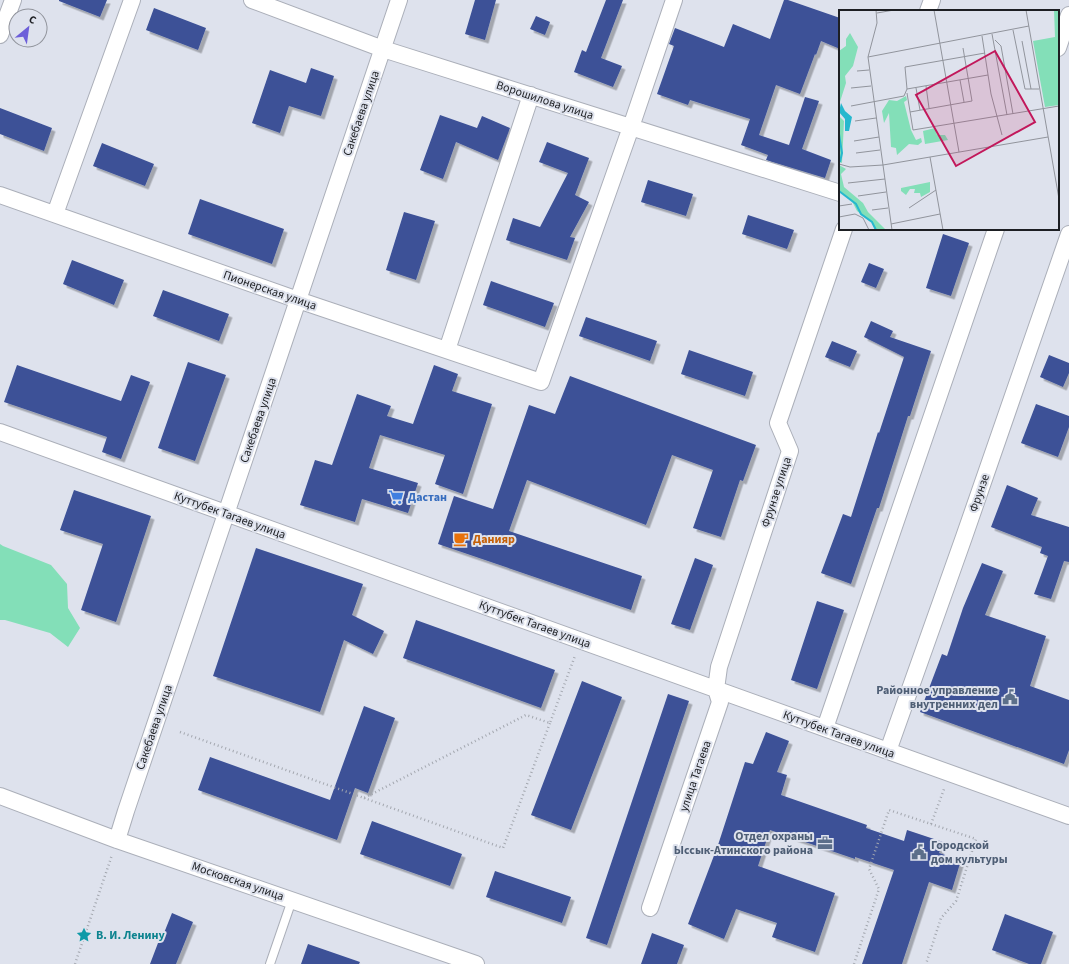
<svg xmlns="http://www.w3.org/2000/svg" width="1069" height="964" viewBox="0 0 1069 964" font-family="'Source Sans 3',sans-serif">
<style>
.green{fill:#83dfb8}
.building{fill:#3c5197;filter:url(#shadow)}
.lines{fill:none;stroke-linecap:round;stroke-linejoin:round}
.lane-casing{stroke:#abafb9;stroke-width:10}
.street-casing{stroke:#abafb9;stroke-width:18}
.path{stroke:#a3a7af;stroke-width:2.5;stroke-dasharray:1 3;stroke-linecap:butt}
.lane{stroke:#fff;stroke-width:8}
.street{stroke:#fff;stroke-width:16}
.labels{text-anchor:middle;stroke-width:4;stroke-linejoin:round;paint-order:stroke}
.street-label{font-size:12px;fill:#1d1f23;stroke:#dee2ed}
.shop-label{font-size:12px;font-weight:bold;fill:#366cbe;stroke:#dee2ed;text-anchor:start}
.food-label{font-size:12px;font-weight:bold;fill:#c56008;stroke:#dee2ed;text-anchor:start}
.service-label{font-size:12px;font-weight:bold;fill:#4e5e75;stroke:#dee2ed;text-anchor:end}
.culture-label{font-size:12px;font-weight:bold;fill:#0d838f;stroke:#dee2ed;text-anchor:start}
.inset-river{fill:none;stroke:#26b8ce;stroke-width:2}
.inset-road{fill:none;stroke:#91949c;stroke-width:1}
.view{fill:#c2185b;fill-opacity:0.15;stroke:#c2185b;stroke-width:2}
.inset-edge{fill:none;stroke:#1d1f23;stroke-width:2}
</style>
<defs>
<filter id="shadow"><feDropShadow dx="3.5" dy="3.5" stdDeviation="0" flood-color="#0004"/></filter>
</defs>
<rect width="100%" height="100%" fill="#dee2ed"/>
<path class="green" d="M0,544L3,546L51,565L67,584L68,608L80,628L68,647L50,633L5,620H0Z"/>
<path class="building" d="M59,0H107L100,17L59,1Z
M475,0H496L485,40L465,34Z
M606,0H623L601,58L622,66L613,87L574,72L582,50L586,52Z
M784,0H788L840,18V49L821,41L816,55L815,54L800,94L776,85L759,135L789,145L805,97L819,101L802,149L831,160L825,178L766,160L768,155L741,145L750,119L690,100L688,105L657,94L674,46L669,44L675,28L724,47L733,24L770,39Z
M154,8L206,28L198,50L146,30Z
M536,16L550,22L545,35L530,29Z
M311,68L334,76L321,116L289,106L280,133L252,123L270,70L306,83Z
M0,108L52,128L44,151L0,134Z
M440,115L477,128L482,116L510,128L498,160L456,142L443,179L420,170Z
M547,142L589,158L575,195L589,202L570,237L575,238L567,260L506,240L513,218L540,227L568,173L539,162Z
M102,143L154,164L145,186L93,166Z
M648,180L693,194L686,216L641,202Z
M200,199L284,229L272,264L188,234Z
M404,212L435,221L416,280L386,270Z
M748,215L794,230L787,249L742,234Z
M943,234L969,243L951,296L926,288Z
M72,260L124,280L114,305L63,284Z
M869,263L884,269L876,288L861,282Z
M491,281L554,303L545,327L483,305Z
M163,290L229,314L219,341L153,316Z
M586,317L657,341L650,361L579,336Z
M871,321L893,331L890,337L931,351L910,416H908L879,508H877L851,584L821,573L843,514L851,517L878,432L879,433L904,357L864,337Z
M832,341L857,351L850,367L825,357Z
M689,350L753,372L745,396L681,374Z
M1049,355L1069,363V373L1063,387L1040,377Z
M188,362L226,375L195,461L158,448Z
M17,365L121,401L131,375L150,382L121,459L102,452L107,437L4,402Z
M434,365L458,374L452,391L492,404L463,494L435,484L445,455L380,435L369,468L418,483L408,513L362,499L355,522L300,505L315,460L332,465L357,394L391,406L387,416L413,424Z
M570,376L756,445L743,481L740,480L721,537L693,528L713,470L672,455L646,525L527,480L509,531L642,576L631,610L438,544L454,496L493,509L529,405L555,414Z
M1036,404L1069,416V427L1058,457L1021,443Z
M1007,485L1038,498L1031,515L1069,527V562L1064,561L1051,599L1034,594L1048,556L1040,553L1042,547L991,527Z
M74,490L151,516L116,622L81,610L103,544L60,530Z
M256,548L363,584L352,615L384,631L373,654L344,640L320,712L213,676Z
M695,558L713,565L690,630L671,624Z
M982,563L1003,571L985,615L1046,636L1030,686L1069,700V750L1064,764L920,712L942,654L947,656L963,608Z
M817,601L844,610L817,689L791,680Z
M416,620L555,670L541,708L403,658Z
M582,681L622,697L571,830L531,815Z
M668,694L689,701L607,945L586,938Z
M364,706L395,718L368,793L355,788L337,840L198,790L210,757L330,800Z
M766,732L789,741L777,772L787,775L781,795L867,825L866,828L904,841L907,830L943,842L939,853L961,860L952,890L929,882L902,964H862L894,870L855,857V859L770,830L758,866L835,893L815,952L772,937L777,923L736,909L724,939L688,924L718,845L745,762L753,764Z
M372,821L462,854L450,886L360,854Z
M495,871L571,897L562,923L486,897Z
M172,913L193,922L176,964H150L158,943H160Z
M1005,914L1053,932L1041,964H1029L992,950Z
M652,933L684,945L677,964H641Z
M308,944L360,962L359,964H301Z"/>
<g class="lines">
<g class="lane-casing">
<path id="lane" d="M270,964L292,900"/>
</g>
<g class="street-casing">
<path id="street" d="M252,0L383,49L840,193
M928,11L932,0
M0,35L13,0
M1058,48L1069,15
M0,195L298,300L541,382L631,127L674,0
M55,214L132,0
M447,350L531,95
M0,432L1069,816
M825,728L996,229
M888,751L964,537L1069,234
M0,796L117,840L476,964
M117,840L126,811L399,0
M650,908L720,702L716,689L719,667L790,451L778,423L844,229"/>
</g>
<path class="path" d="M180,732L364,798L526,715L550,723L575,656
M364,798L503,848L550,723
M931,824L944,789
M75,964L112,855
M854,964L879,889L869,869L889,810L976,839L956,901L941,918L926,964"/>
<use href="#lane" class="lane"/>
<use href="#street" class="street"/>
</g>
<defs>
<g id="supermarket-bare" transform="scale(1.2)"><path d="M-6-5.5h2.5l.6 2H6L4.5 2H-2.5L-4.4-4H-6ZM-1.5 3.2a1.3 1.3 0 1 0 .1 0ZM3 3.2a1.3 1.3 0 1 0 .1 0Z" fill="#3f7fe0" stroke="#dee2ed" stroke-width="2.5" paint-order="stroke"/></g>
<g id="cafe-bare" transform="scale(1.2)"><path d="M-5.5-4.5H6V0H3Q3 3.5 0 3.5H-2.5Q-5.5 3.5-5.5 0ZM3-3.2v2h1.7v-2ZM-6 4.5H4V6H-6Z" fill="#e8710a" stroke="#dee2ed" stroke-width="2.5" paint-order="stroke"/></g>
<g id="civic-bare" transform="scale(1.2)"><path d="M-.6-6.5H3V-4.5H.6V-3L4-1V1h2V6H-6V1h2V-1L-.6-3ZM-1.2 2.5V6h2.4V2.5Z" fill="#5c6f8a" stroke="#dee2ed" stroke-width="2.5" paint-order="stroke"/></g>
<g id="office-bare" transform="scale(1.2)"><path d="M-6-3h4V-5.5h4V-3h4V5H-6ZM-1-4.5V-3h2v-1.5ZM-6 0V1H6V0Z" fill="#5c6f8a" stroke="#dee2ed" stroke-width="2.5" paint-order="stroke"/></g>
<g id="sight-bare" transform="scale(1.2)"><path d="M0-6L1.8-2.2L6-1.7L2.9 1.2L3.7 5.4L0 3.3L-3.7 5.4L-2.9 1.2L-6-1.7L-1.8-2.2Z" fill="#0f9aa8" stroke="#dee2ed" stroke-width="2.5" paint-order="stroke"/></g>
</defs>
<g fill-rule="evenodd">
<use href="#supermarket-bare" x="396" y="497"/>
<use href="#cafe-bare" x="461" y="539"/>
<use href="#civic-bare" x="1010" y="697"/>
<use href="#office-bare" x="825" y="843"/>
<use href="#civic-bare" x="919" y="852"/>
<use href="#sight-bare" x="84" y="935"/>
</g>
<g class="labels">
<g class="street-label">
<text transform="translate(545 100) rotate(18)" y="4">Ворошилова улица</text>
<text transform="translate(361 113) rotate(-71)" y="4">Сакебаева улица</text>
<text transform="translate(270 290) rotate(19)" y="4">Пионерская улица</text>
<text transform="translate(258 420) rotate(-71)" y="4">Сакебаева улица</text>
<text transform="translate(776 492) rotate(-72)" y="4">Фрунзе улица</text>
<text transform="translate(979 493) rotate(-71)" y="4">Фрунзе</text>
<text transform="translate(230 515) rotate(20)" y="4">Куттубек Тагаев улица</text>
<text transform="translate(535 624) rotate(20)" y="4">Куттубек Тагаев улица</text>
<text transform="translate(154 727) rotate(-71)" y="4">Сакебаева улица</text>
<text transform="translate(839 734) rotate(20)" y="4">Куттубек Тагаев улица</text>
<text transform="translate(695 776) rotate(-71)" y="4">улица Тагаева</text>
<text transform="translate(238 881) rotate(19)" y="4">Московская улица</text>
</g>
<g class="shop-label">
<text x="408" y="501">Дастан</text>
</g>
<g class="food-label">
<text x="473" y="543">Данияр</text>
</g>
<g class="service-label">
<text x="998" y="694">Районное управление<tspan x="998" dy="14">внутренних дел</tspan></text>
<text x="813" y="840">Отдел охраны<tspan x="813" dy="14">Ыссык-Атинского района</tspan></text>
<text x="931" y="849" text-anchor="start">Городской<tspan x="931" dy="14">дом культуры</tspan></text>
</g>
<g class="culture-label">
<text x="96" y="939">В. И. Ленину</text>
</g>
</g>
<g transform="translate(839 10)">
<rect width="220" height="220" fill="#dee2ed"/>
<path d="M215,0H220V95L206,97L194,31L216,27ZM11,23L19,37L14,56L6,66L7,73L0,95V41L7,36V29ZM67,86L68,90L65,92L72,120L77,130L82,128L83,132L79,135L70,134L58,145L57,138L52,137L50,103L45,113L43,101L50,90L58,91ZM0,106L5,111L3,153L0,152ZM96,118L98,125H106L109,130L86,134L84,121ZM0,155L7,159L2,164L5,177L24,193L29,202L47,220H36L34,213L18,201L13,191L0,181ZM91,172V182L82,187L81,183H75L76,179H71L67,185L62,181V178Z" fill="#83dfb8"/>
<path d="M2,93L6,101L13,107L10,121H6V109L0,102Z" fill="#26b8ce"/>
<path class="inset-river" d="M0,124L3,143L1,152M0,181L17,194L22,204L33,212L37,220"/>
<path class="inset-road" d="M37,0L38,13L29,47L53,220M95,0L120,142M187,0L220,189M38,3L55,0M174,20L186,79H200M153,24L168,105M143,26L152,84L163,125M156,30L162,36L174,104M183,31L192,79M29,47L190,16M18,61L30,60M121,70L125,92M87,76L90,98M12,78L32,76M77,78L81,100M68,79L66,57L146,43M68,83L74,120L220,96M12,96L65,86L68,79L149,65M71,102L133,91L124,38M16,111L37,108M15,131L40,127M17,143L41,140M91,147L104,220M0,154L11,157L44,155L209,127M9,173L46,169M19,186L47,182M0,196L13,194M70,198L97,180M33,200L49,198M0,207L16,204L24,208L30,220M52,214L101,204"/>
<path class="view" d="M156,41L196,112L117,156L77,85Z"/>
<rect width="220" height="220" class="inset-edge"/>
</g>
<g transform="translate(28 28) rotate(29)"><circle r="19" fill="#dee2ed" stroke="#91949c"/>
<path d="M0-3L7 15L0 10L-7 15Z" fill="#6d5fd9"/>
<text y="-6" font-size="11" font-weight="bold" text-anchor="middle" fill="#1d1f23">С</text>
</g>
</svg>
